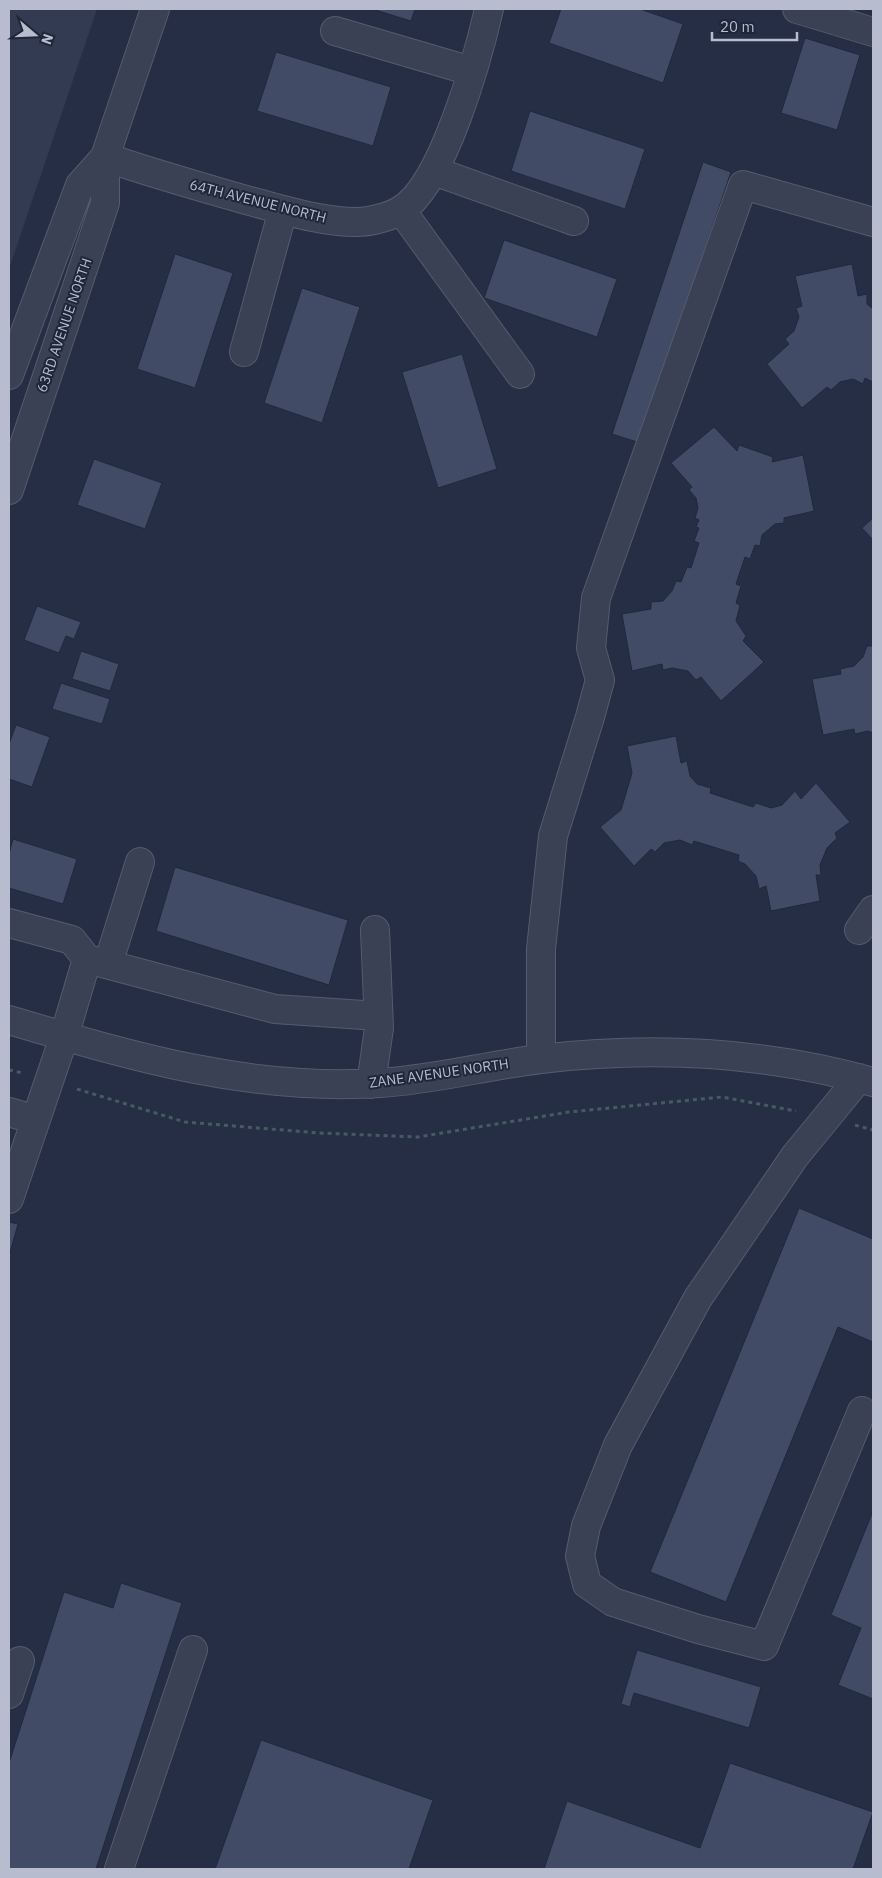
<svg xmlns="http://www.w3.org/2000/svg" width="882" height="1878" viewBox="0 0 882 1878" font-family="'IBM Plex Sans',sans-serif">
<style>
.airport{fill:#333b52}
.building{fill:#414b66;stroke:#20283c}
.lines{fill:none;stroke-linecap:round;stroke-linejoin:round}
.minor-casing{stroke:#555c6f;stroke-width:30}
.path{stroke:#455b62;stroke-width:3;stroke-dasharray:4 4;stroke-linecap:butt}
.minor{stroke:#3a4155;stroke-width:28}
.labels{text-anchor:middle;stroke-width:4;stroke-linejoin:round;paint-order:stroke}
.street-label{font-size:14px;fill:#b7bdce;stroke:#1e263a}
</style>
<rect width="100%" height="100%" fill="#252e45"/>
<path class="airport" d="M9,9H97L9,269Z"/>
<path class="building" d="M372,9H415L411,21Z
M561,9H640L683,24L663,83L549,43Z
M805,38L860,55L837,130L781,113Z
M276,52L391,87L373,146L257,111Z
M530,111L645,149L625,209L511,171Z
M703,162L731,172L640,443L612,434Z
M504,240L617,279L597,337L484,298Z
M175,254L233,273L195,388L137,369Z
M852,264L858,296L867,294V304L873,309V382L865,378L863,384L853,379L840,382L831,390L827,387L802,408L767,364L789,344L785,339L794,331L799,317L796,308L802,306L795,276Z
M302,288L360,307L322,423L264,403Z
M462,354L497,469L438,488L402,372Z
M714,427L737,451L739,445L773,457L772,462L803,455L814,511L784,518V523L775,524L762,535L760,546L755,545L750,559L745,557L736,584L741,586L736,603L740,605L736,621L746,636L743,641L764,662L721,701L701,677L696,680L688,671L672,668L663,670L662,664L632,671L622,614L651,609V602L663,601L672,591L676,581L681,582L687,567L691,568L699,543L694,541L699,528L696,527L699,520L695,518L698,508L696,498L689,490L692,487L671,463Z
M94,459L162,483L145,529L77,505Z
M873,518V540L862,528Z
M37,606L81,622L74,639L66,636L59,653L24,640Z
M873,642V733L868,731L855,734L854,729L823,735L812,679L841,674L840,669L854,666L863,657L867,646H872Z
M81,651L119,664L110,691L72,679Z
M61,683L110,699L102,724L52,709Z
M16,725L50,737L32,787L9,779V744Z
M676,736L681,763L687,761L690,776L697,784L711,788L710,793L753,807L756,803L771,808L782,805L795,791L801,799L816,783L850,822L835,833L837,838L827,848L820,865L821,875H816L820,901L771,911L766,886L759,889L756,876L745,864L738,861L739,855L694,841L692,845L680,840L664,843L655,852L651,849L634,866L600,827L621,810L632,773L627,746Z
M13,839L77,859L63,904L9,888V854Z
M175,867L348,920L329,985L156,931Z
M799,1208L873,1239V1342L838,1327L726,1602L650,1572Z
M9,1222L18,1224L9,1256Z
M873,1511V1699L838,1685L861,1628L831,1615Z
M121,1583L182,1603L96,1869H9V1763L64,1592L113,1608Z
M637,1650L761,1687L749,1728L634,1693L630,1707L621,1704Z
M261,1740L433,1800L409,1869H215Z
M730,1763L873,1812L853,1869H544L567,1801L700,1848Z"/>
<g class="lines">
<g class="minor-casing">
<path id="minor" d="M797,9L873,32
M335,31L471,71
M105,157C151,173 198,186 246,200C281,209 320,222 357,222C369,222 390,217 401,210C443,185 478,57 489,9
M434,171L574,221
M401,210L520,374
M244,352L283,210
M9,375L80,185L105,157
M9,490L105,203V157L155,9
M9,923L72,940L87,959L275,1009L378,1016
M859,930L873,910
M108,964L140,862
M9,1020C134,1057 248,1091 380,1083C434,1080 488,1065 541,1059C652,1046 766,1052 873,1082
M541,1059V949L553,836L590,717L600,680L591,648L596,598L743,185L873,222
M859,1078L795,1156L698,1298L618,1445L586,1526L580,1556L587,1584L613,1602L698,1629L764,1646L862,1411
M371,1084L379,1028L375,930
M9,1112L36,1120
M9,1199L64,1037L87,959
M9,1694L20,1661
M119,1869L193,1650"/>
</g>
<path class="path" d="M9,1070L23,1073
M77,1089L185,1122L319,1133L418,1137L569,1112L722,1097L796,1111
M855,1125L873,1130"/>
<use href="#minor" class="minor"/>
</g>
<g class="labels">
<g class="street-label">
<text transform="translate(258 201) rotate(14)" y="5">64TH AVENUE NORTH</text>
<text transform="translate(64 325) rotate(-71)" y="5">63RD AVENUE NORTH</text>
<text transform="translate(439 1073) rotate(-8)" y="5">ZANE AVENUE NORTH</text>
</g>
</g>
<rect width="882" height="1878" fill="none" stroke="#b7bdce" stroke-width="20"/>
<g transform="translate(35 35) rotate(109)" stroke="#1e263a" stroke-width="4" paint-order="stroke">
<path d="M0-4L9 19L0 12L-9 19Z" fill="#b7bdce"/>
<text y="-8" font-size="14" font-weight="bold" text-anchor="middle" fill="#b7bdce">N</text>
</g>
<path d="M712 32v8h85v-8" fill="none" stroke="#b7bdce" stroke-width="2.5"/>
<text x="720" y="32" font-size="15" fill="#b7bdce" stroke="#1e263a" stroke-width="4" paint-order="stroke">20 m</text>
</svg>
